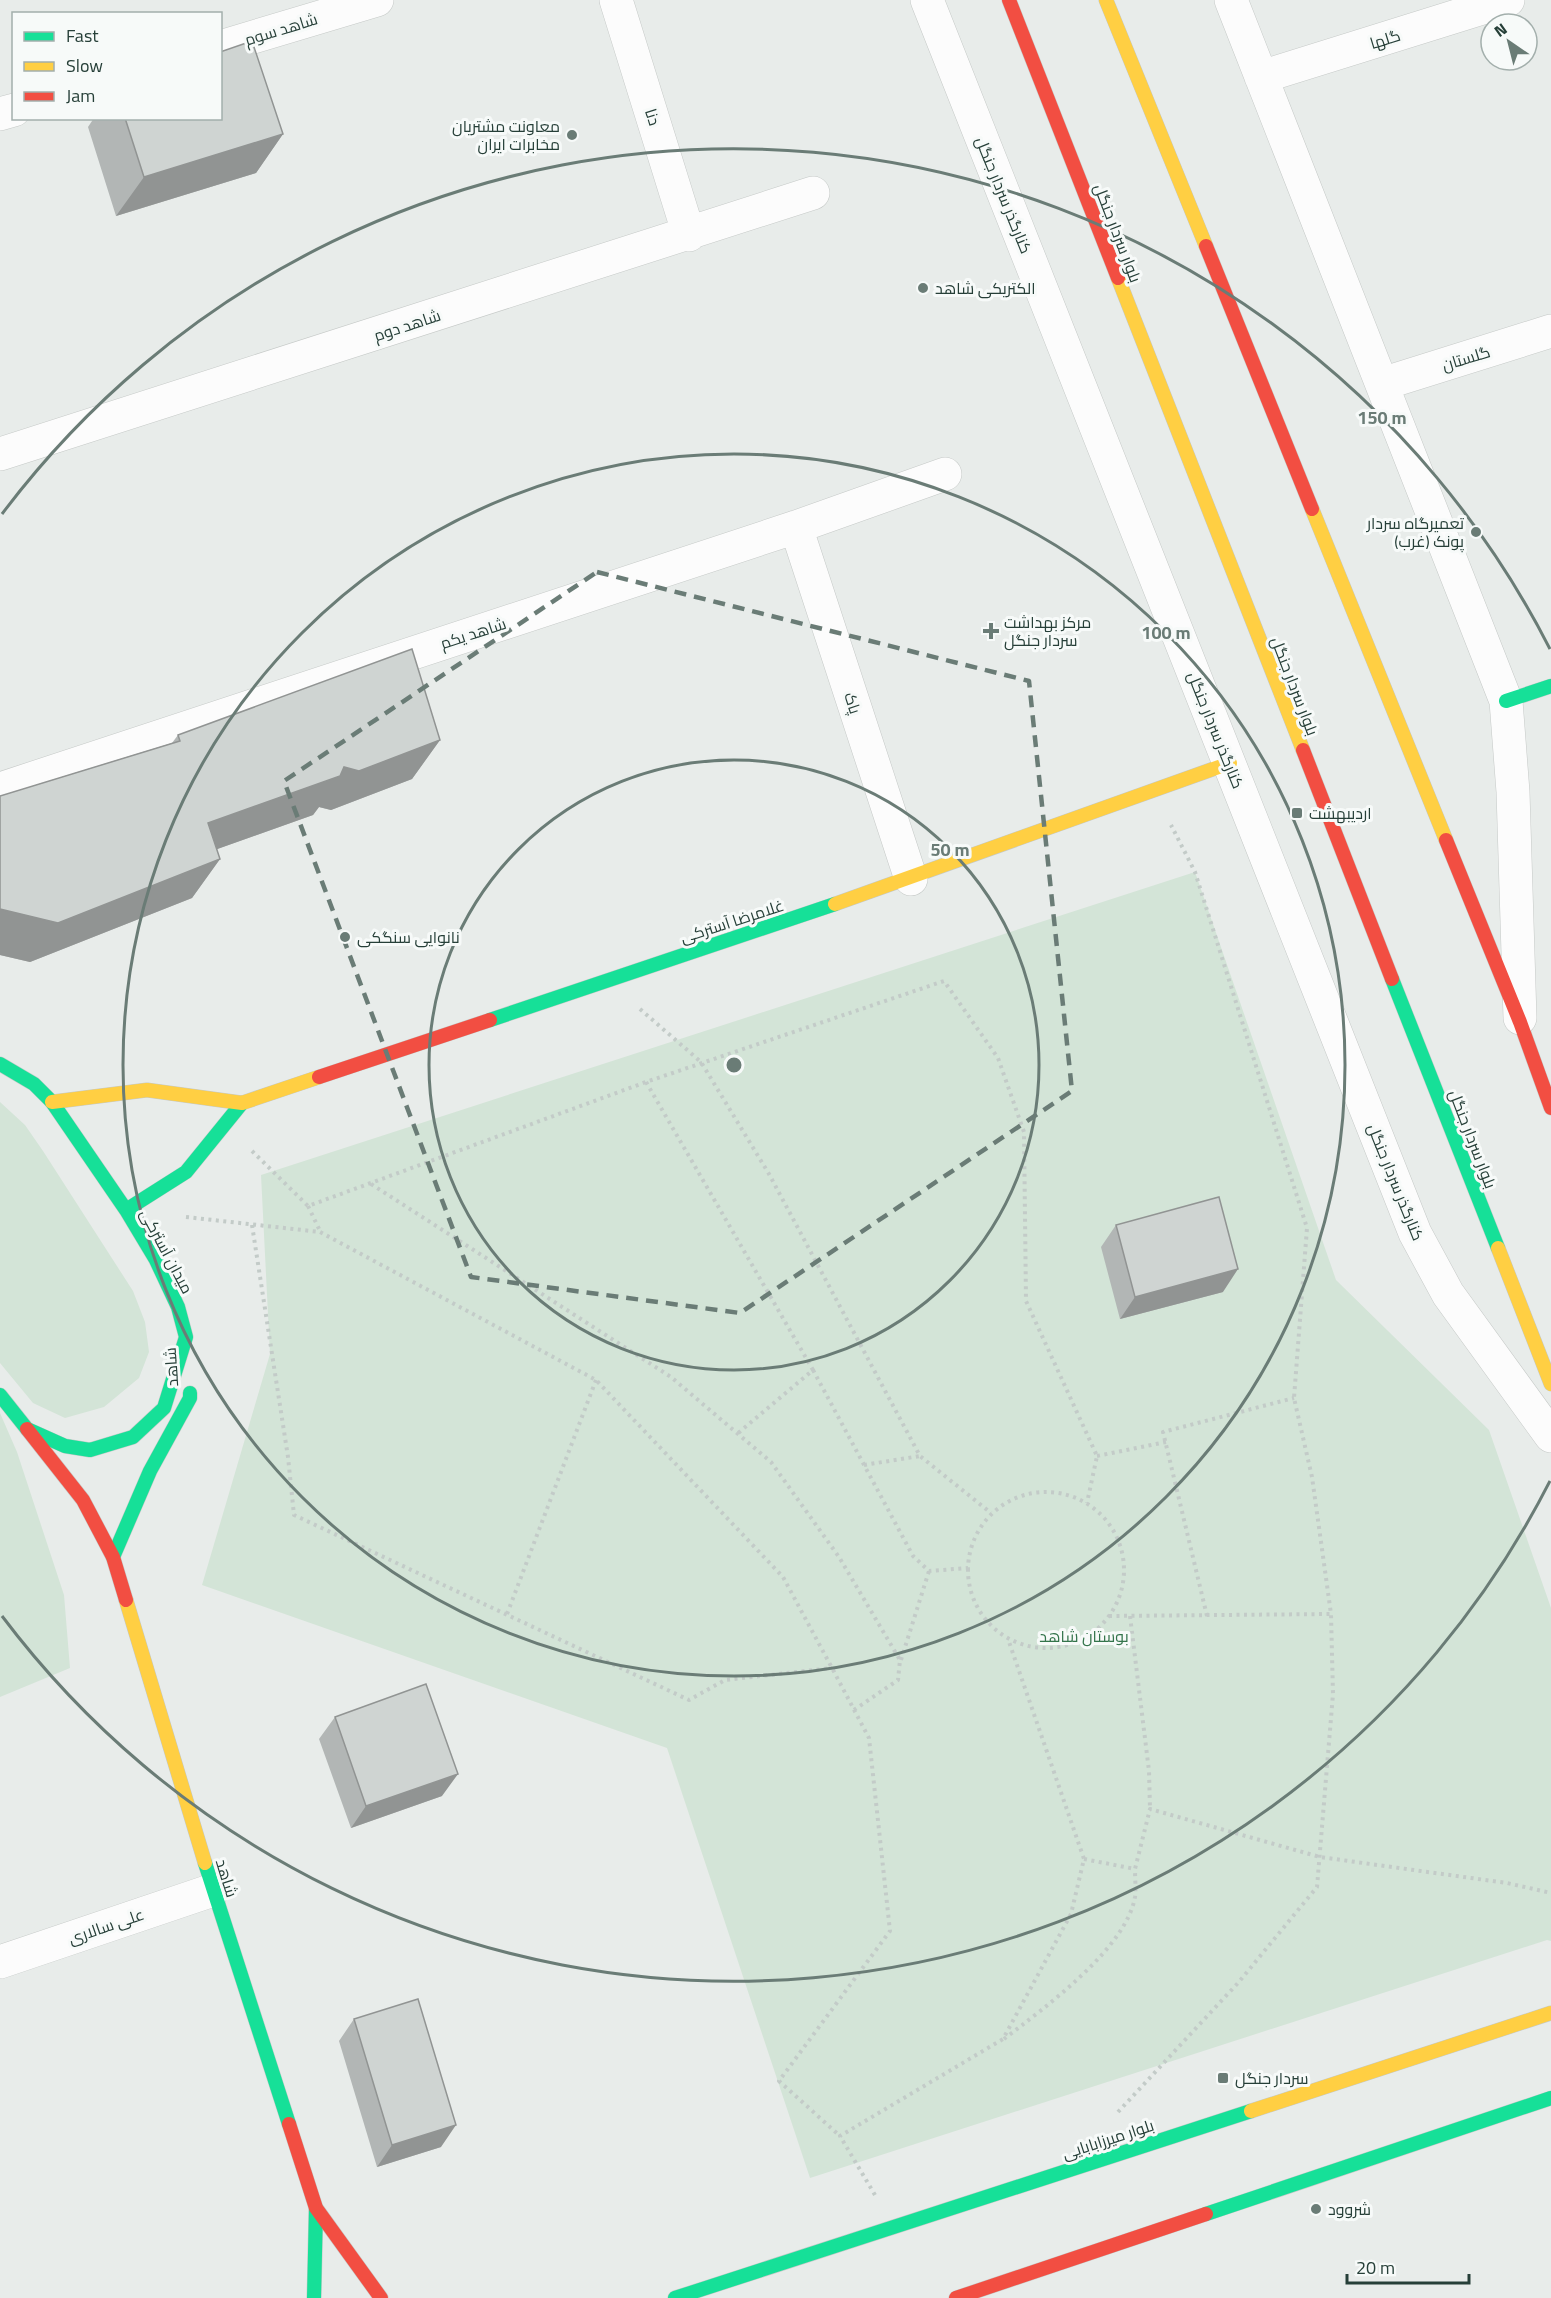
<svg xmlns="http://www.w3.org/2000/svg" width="1551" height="2298" viewBox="0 0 1551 2298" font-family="'Titillium Web',Cairo,sans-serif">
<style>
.green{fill:#d3e4d7}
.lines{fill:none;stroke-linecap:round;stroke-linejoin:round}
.street-casing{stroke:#c5c9c7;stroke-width:34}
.fast-casing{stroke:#c4c9c7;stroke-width:15}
.slow-casing{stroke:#c4c9c7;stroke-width:15}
.jam-casing{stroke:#c4c9c7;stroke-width:15}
.path{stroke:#c3cbc8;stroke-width:4;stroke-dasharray:3 4.5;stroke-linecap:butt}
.street{stroke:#fcfcfc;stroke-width:33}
.fast{stroke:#16e098;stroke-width:14}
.slow{stroke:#ffcf43;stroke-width:14}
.jam{stroke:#f24e42;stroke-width:14}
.wall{fill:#b2b6b5}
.shaded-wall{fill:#919493}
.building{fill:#cfd4d2;stroke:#919493;stroke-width:1.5}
.marked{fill:none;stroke:#6a7c76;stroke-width:4.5;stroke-dasharray:12 8;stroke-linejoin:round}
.ring{fill:none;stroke:#6a7c76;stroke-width:3}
.poi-dot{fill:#6a7c76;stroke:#f7faf9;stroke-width:2}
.labels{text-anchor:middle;stroke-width:6;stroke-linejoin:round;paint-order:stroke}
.street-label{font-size:16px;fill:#263f38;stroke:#f7faf9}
.poi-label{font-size:16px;fill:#263f38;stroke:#f7faf9;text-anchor:start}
.park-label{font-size:16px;fill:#33744b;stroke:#f7faf9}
.centre{fill:#6a7c76;stroke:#f7faf9;stroke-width:3}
.ring-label{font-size:18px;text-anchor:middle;font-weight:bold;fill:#6a7c76;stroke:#f7faf9;stroke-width:6;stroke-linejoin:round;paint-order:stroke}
</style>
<rect width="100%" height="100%" fill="#e8ecea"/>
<path class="green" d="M1195,872L1336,1280L1489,1430L1551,1608V1941L1547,1940L810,2178L667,1748L202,1585L270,1354L261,1175Z
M0,1102L25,1125L43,1151L133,1291L145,1322L149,1352L139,1378L104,1407L65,1418L33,1403L0,1363Z
M0,1413L17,1452L64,1595L70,1668L0,1697Z"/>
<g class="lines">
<g class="street-casing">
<path id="street" d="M616,0L689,235
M927,0L1415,1233L1448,1294L1551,1436
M1231,0L1506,701L1513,792L1520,1018
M220,47L377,0
M1261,77L1508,0
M0,114L14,110
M1382,384L1551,331
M0,454L813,193
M796,527L911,879
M0,789L796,527L945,474
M0,1962L213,1890"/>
</g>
<g class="fast-casing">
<path id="fast" d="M1506,701L1551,686
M1392,979L1498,1248
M490,1020L835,904
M0,1064L34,1084L52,1102L126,1210L156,1260L178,1307L186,1337L164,1408L133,1437L90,1450L65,1446L27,1429L0,1395
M126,1210L186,1172L242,1103
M113,1557L150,1471L190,1398V1393
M205,1863L289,2124
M1206,2214L1551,2098
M314,2298L316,2208
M675,2298L1251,2111"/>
</g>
<g class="slow-casing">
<path id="slow" d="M1106,0L1206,246
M1118,278L1303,750
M1312,509L1446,840
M835,904L1230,763
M52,1102L147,1090L242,1103L319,1077
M1498,1248L1551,1384
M126,1600L205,1863
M1251,2111L1551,2013"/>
</g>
<g class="jam-casing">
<path id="jam" d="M1009,0L1118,278
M1206,246L1312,509
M1303,750L1392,979
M1446,840L1520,1022L1551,1108
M319,1077L490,1020
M27,1429L83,1500L113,1557L126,1600
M289,2124L316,2208L381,2298
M956,2298L1206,2214"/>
</g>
<path class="path" d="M640,1009L701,1062L769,1174L920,1456L991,1513
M646,1082L813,1370L737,1434
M252,1151L308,1206L646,1082L944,981L998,1058L1024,1132L1026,1301L1097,1456L1087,1503
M371,1184L671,1377L771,1462L839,1557L900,1660L898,1680L854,1710
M308,1206L320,1231
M186,1217L320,1232L596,1380L783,1577L832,1668L869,1738L890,1931L779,2081L840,2136
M252,1225L288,1457L294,1515L689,1700L725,1680L832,1668
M813,1370L913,1556L929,1571L968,1568
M1097,1456L1166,1442
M864,1465L920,1456
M968 1570a78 78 0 1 1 156 0a78 78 0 1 1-156 0Z
M507,1614L596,1380
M1109,1616L1331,1614
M1130,1616L1149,1771L1150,1809
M1207,1616L1163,1432L1294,1398
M901,1660L929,1571
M1084,1859L1135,1869L1150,1809L1320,1857L1507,1883L1551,1893
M1004,2039C1044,2008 1126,1949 1135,1897C1136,1888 1135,1878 1135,1869
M1118,2112L1238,1983L1317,1887L1333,1694L1331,1614L1312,1477L1294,1398L1307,1228L1195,872L1171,825
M875,2195L840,2136L1003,2039L1071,1914L1084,1859L1008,1639"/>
<use href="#street" class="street"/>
<use href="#fast" class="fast"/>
<use href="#slow" class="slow"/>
<use href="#jam" class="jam"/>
</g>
<path class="wall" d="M94,118H220L283,134L256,173L116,216L88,127Z
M178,735L440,740L412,779L331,810L319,807L313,815L217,849L220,859L192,898L30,962L0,955V796L172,743Z
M1116,1225L1223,1292L1120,1319L1101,1247Z
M335,1717L442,1796L351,1828L319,1739Z
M354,2019L441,2147L377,2167L339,2041Z"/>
<path class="shaded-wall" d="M283,134L256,173L116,216L144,177Z
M440,740L412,779L331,810L319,807L313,815L181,862L208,823L344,767Z
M220,859L192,898L30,962L0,955V909Z
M1238,1269L1223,1292L1120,1319L1135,1297Z
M458,1774L442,1796L351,1828L366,1806Z
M456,2125L441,2147L377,2167L392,2145Z"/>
<path class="building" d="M252,41L283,134L144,177L125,118H220V52Z
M412,649L440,740L359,771L344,767L340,776L208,823L220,859L58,923L0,909V796L180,741L178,735Z
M1219,1197L1238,1269L1135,1297L1116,1225Z
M426,1684L458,1774L366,1806L335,1717Z
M418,1999L456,2125L392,2145L354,2019Z"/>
<path class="marked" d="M597,572L1029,681L1072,1091L740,1313L471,1277L284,781Z"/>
<g class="ring">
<circle cx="734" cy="1065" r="305"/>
<circle cx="734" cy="1065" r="611"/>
<path d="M1550 1481A916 916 0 0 1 2 1616M2 514A916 916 0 0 1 1550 649"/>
</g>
<g class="poi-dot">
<circle cx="572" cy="135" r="6"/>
<circle cx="923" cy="288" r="6"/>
<circle cx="1476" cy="532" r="6"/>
<path d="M988 622h6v6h6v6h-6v6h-6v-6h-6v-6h6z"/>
<rect x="1291" y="807" width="12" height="12" rx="3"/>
<circle cx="345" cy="937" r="6"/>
<rect x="1217" y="2072" width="12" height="12" rx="3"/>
<circle cx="1316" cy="2209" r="6"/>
</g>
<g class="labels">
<g class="street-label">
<text transform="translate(281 29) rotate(-17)" y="6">شاهد سوم</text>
<text transform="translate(1385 39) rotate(-17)" y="6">گلها</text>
<text transform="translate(653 117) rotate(73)" y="6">دنا</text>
<text transform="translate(1004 195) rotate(68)" y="6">کنارگذر سردار جنگل</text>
<text transform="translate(1118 233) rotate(69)" y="6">بلوار سردار جنگل</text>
<text transform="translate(407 325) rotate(-18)" y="6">شاهد دوم</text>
<text transform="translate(1466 358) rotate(-17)" y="6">گلستان</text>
<text transform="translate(473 633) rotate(-18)" y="6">شاهد یکم</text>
<text transform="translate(1295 686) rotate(69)" y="6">بلوار سردار جنگل</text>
<text transform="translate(853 703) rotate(72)" y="6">پاک</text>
<text transform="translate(1216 730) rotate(68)" y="6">کنارگذر سردار جنگل</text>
<text transform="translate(732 921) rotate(-18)" y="6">غلامرضا آسترکی</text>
<text transform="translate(1473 1139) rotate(69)" y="6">بلوار سردار جنگل</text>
<text transform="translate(1396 1182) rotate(68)" y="6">کنارگذر سردار جنگل</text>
<text transform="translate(167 1251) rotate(62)" y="6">میدان آسترکی</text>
<text transform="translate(171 1367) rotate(-94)" y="6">شاهد</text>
<text transform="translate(227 1878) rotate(73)" y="6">شاهد</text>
<text transform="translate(106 1926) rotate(-19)" y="6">علی سالاری</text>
<text transform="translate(1108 2139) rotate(-18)" y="6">بلوار میرزابابایی</text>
</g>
<g class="poi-label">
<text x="560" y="132" text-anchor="end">معاونت مشتریان<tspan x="560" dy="18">مخابرات ایران</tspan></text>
<text x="935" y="294">الکتریکی شاهد</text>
<text x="1464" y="529" text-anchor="end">تعمیرگاه سردار<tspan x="1464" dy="18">پونک (غرب)</tspan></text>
<text x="1004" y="628">مرکز بهداشت<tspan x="1004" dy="18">سردار جنگل</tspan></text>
<text x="1309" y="819">اردیبهشت</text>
<text x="357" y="943">نانوایی سنگکی</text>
<text x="1235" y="2084">سردار جنگل</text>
<text x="1328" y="2215">شروود</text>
</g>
<g class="park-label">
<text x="1084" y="1642">بوستان شاهد</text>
</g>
</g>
<circle cx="734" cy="1065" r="9" class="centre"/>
<g class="ring-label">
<text x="1382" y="424">150 m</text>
<text x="1166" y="639">100 m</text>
<text x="950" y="856">50 m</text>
</g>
<rect x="12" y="12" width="210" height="108" fill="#f7faf9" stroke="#a3afac" stroke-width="1.5"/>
<rect x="24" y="32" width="30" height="9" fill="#16e098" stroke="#a3afac" stroke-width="1.5"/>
<text x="66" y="42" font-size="18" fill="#263f38">Fast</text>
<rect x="24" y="62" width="30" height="9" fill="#ffcf43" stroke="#a3afac" stroke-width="1.5"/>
<text x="66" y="72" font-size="18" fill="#263f38">Slow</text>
<rect x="24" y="92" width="30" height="9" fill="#f24e42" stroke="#a3afac" stroke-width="1.5"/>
<text x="66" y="102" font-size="18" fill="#263f38">Jam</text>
<g transform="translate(1509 42) rotate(325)"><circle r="28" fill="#f7faf9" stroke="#a3afac" stroke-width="1.5"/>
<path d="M0-4.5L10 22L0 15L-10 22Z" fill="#6a7c76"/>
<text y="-9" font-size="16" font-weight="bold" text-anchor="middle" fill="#263f38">N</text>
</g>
<path d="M1347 2274v9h122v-9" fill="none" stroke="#263f38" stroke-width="3"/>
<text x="1356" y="2274" font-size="18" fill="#263f38" stroke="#f7faf9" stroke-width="4.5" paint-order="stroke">20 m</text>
</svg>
